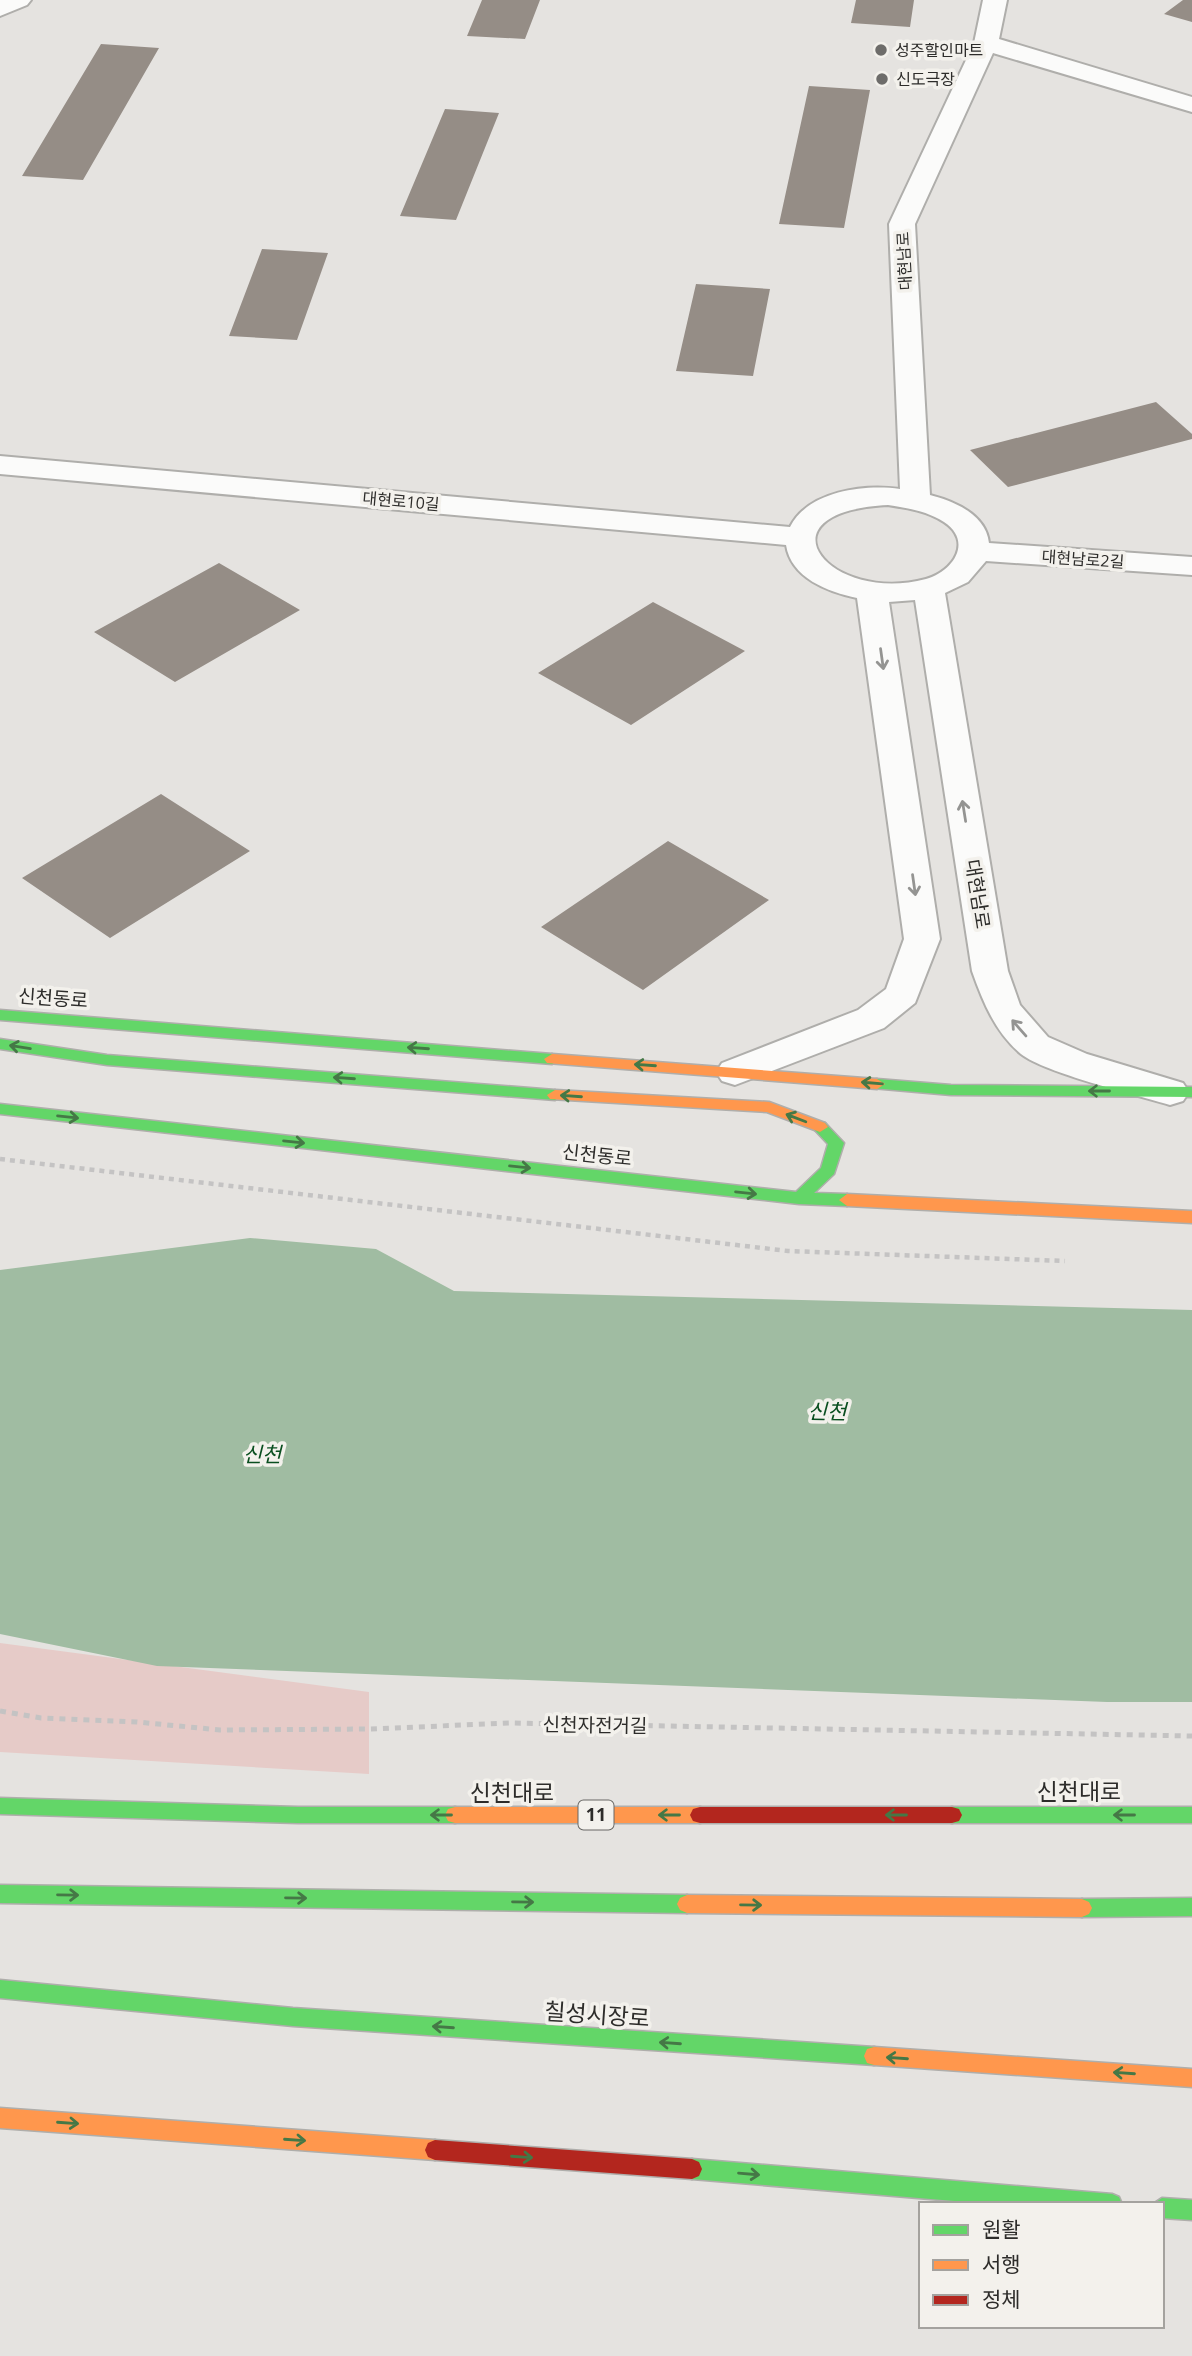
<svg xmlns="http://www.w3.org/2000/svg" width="1192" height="2356" viewBox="0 0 1192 2356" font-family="'Open Sans','Noto Sans KR',sans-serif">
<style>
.green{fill:#e6cbc8}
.water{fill:#a0bca2}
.building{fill:#958d86}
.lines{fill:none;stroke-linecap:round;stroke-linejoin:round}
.street-casing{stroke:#afaeab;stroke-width:4}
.fast-casing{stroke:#afaeab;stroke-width:3}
.slow-casing{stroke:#afaeab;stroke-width:3}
.jam-casing{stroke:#afaeab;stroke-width:3}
.path-far1{stroke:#c4c3c3;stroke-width:4.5;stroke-dasharray:5 5;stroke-linecap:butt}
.path{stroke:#c4c3c3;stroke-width:5;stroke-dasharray:6 6;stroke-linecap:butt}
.street{fill:#fbfbfa;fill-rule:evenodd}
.fast{fill:#63d668;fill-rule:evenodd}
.slow{fill:#ff974d;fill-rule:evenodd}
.jam{fill:#b3261e;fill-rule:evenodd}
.oneway{stroke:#949492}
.oneway2{stroke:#457846}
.poi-dot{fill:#6d6c6a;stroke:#f3f1ec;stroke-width:2.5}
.labels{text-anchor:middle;stroke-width:7;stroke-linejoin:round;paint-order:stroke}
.far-poi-label{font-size:16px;fill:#2d2c2a;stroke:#f3f1ec;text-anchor:start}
.far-street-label{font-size:16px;fill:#2d2c2a;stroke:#f3f1ec}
.shield{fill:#f3f1ec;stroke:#686764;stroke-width:2}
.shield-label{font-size:18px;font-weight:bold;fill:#2d2c2a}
.street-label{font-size:19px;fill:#2d2c2a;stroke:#f3f1ec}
.water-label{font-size:21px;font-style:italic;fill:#094e1f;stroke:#f3f1ec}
.near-street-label{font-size:23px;fill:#2d2c2a;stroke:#f3f1ec}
</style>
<rect width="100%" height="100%" fill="#e5e3e0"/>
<path class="green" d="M0,1643L369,1692V1774L0,1752Z"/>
<path class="water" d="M250,1238L376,1249L454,1291L1192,1310V1702H1107L157,1666L0,1634V1270Z"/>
<path class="building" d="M482,0H540L525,39L467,36Z
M856,0H914L910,27L851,23Z
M1183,0H1192V22L1164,14Z
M101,44L159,48L83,180L22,176Z
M809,86L870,90L844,228L779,224Z
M445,109L499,113L456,220L400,216Z
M262,249L328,253L297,340L229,336Z
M696,284L770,289L753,376L676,371Z
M1156,402L1192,434V439L1008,487L970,450Z
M219,563L300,610L175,682L94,632Z
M653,602L745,651L631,725L538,673Z
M161,794L250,851L110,938L22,878Z
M668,841L769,900L643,990L541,927Z"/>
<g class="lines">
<g class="street-casing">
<path id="street" d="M0,0H31L27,5L0,16Z
M983,0H1007L999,39L1192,97V112L993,53L915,224L930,495C953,501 986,514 989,543L1192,557V575L986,561L968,582L945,593L1008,971L1020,1005L1048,1037L1087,1054L1183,1083L1189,1092L1183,1101L1170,1105C1137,1095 1045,1073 1021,1054C995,1032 983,1002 972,971L915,600L889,602L940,939L915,1003L884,1028L735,1085L722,1081L716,1072L722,1063L858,1010L886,989L904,939L857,598C828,592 791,578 786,545L0,474V456L790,527C808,491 864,484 900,489L889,224L974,43ZM888,505C907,508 927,511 944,522C973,541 954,571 926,579C829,605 754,512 888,505Z"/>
</g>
<g class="fast-casing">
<path id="fast" d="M0,1010L552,1054L560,1059L552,1064L0,1020Z
M0,1039L107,1055L555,1090L563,1095L555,1100L107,1065L0,1049Z
M877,1079L951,1085L1192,1087V1097L951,1095L872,1088L869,1084L872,1080Z
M0,1104L796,1192L821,1168L828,1144L812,1127L820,1122L825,1123L844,1143L834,1174L814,1193L847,1194L855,1200L847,1206L799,1204L0,1114Z
M0,1798L298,1807H455L462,1809L465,1815L462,1821L455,1823H298L0,1814Z
M952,1807H1192V1823H952L945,1821L942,1815L945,1809Z
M0,1885L687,1895L694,1898L697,1904L694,1910L687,1913L0,1903Z
M1192,1898V1916L1082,1917L1075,1914L1072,1908L1075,1902L1082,1899Z
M0,1980L293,2008L874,2047L881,2049L884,2056L881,2063L874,2065L293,2026L0,1998Z
M692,2159L1112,2194L1119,2197L1122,2204H990L692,2179L685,2176L682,2169L685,2162Z
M1162,2198L1192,2200V2220L1162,2218V2204H1153Z"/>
</g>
<g class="slow-casing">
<path id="slow" d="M552,1054L877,1079L885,1084L877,1089L547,1063L544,1059Z
M555,1090L769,1102L825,1123L828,1127L820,1132L767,1112L550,1099L547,1095Z
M847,1194L1192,1211V1223L847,1206L839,1200Z
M455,1807H700L707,1809L710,1815L707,1821L700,1823H455L448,1821L445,1815L448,1809Z
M687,1895L1082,1899L1089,1902L1092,1908L1089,1914L1082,1917L687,1913L680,1910L677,1904L680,1898Z
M874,2047L1192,2069V2087L874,2065L867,2063L864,2056L867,2049Z
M0,2108L435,2140L442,2143L445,2150L442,2157L435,2160L0,2128Z"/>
</g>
<g class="jam-casing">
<path id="jam" d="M700,1807H952L959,1809L962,1815L959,1821L952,1823H700L693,1821L690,1815L693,1809Z
M435,2140L692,2159L699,2162L702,2169L699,2176L692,2179L435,2160L428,2157L425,2150L428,2143Z"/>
</g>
<path class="path-far1" d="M0,1159L788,1251L1065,1261"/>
<path class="path" d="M0,1711L41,1718L137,1722L220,1730L370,1729L510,1723L1192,1736"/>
<use href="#street" class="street"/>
<use href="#fast" class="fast"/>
<use href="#slow" class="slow"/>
<use href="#jam" class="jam"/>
</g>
<defs><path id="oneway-shaft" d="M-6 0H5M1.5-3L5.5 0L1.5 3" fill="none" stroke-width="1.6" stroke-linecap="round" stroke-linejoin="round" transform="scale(1.75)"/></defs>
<g class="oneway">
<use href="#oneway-shaft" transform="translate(882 659) rotate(82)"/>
<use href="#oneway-shaft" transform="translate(964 811) rotate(-99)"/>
<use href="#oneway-shaft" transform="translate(914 885) rotate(82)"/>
<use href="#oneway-shaft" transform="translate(1019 1028) rotate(-131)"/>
</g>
<g class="oneway2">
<use href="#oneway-shaft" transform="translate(20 1047) rotate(-171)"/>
<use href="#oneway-shaft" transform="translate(418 1048) rotate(-176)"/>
<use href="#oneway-shaft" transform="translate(645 1065) rotate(-176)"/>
<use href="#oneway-shaft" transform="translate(344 1078) rotate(-176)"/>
<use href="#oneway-shaft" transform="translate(872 1083) rotate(-175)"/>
<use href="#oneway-shaft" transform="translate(1099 1091) rotate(-180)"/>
<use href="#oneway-shaft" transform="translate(571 1096) rotate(-176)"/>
<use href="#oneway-shaft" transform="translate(68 1117) rotate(6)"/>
<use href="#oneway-shaft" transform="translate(796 1118) rotate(-159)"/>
<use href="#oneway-shaft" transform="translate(294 1142) rotate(6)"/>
<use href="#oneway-shaft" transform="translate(520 1167) rotate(6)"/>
<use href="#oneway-shaft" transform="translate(746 1193) rotate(6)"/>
<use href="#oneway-shaft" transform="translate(441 1815) rotate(180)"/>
<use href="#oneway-shaft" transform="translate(669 1815) rotate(180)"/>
<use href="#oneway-shaft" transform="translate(896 1815) rotate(180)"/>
<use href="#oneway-shaft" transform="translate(1124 1815) rotate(180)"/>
<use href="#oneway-shaft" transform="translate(68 1895) rotate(1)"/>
<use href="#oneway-shaft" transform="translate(296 1898) rotate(1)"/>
<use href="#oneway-shaft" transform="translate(523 1902) rotate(1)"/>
<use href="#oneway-shaft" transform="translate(751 1905) rotate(1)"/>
<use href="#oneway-shaft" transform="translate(443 2027) rotate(-176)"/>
<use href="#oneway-shaft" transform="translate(670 2043) rotate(-176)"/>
<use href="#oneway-shaft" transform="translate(897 2058) rotate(-176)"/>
<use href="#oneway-shaft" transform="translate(1124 2073) rotate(-176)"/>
<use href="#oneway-shaft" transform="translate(68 2123) rotate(4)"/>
<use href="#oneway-shaft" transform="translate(295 2140) rotate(4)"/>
<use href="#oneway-shaft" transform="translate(522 2157) rotate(4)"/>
<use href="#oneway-shaft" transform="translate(749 2174) rotate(5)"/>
</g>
<g class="poi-dot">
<circle cx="881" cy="50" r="7"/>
<circle cx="882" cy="79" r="7"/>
</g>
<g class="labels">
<g class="far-poi-label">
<text x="895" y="56">성주할인마트</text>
<text x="896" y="85">신도극장</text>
</g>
<g class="far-street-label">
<text transform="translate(904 261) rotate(-93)" y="6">대현남로</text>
<text transform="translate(401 501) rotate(5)" y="6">대현로10길</text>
<text transform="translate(1083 559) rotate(4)" y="6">대현남로2길</text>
</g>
<rect class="shield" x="578.5" y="1800.5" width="35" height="29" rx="5"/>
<g class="shield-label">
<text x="596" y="1821">11</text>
</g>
<g class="street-label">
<text transform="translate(978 894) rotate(81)" y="7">대현남로</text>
<text transform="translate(53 998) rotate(4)" y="7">신천동로</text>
<text transform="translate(597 1155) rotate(6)" y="7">신천동로</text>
<text transform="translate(595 1725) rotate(1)" y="7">신천자전거길</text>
</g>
<g class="water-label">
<text transform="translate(827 1412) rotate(1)" y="7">신천</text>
<text x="262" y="1462">신천</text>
</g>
<g class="near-street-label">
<text x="1079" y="1800">신천대로</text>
<text x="512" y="1801">신천대로</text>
<text transform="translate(597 2015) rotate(4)" y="8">칠성시장로</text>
</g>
</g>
<rect x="919" y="2202" width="245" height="126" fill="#f3f1ec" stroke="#a4a29e" stroke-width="2"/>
<rect x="933" y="2225" width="35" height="10" fill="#63d668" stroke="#a4a29e" stroke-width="2"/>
<text x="982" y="2237" font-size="21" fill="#2d2c2a">원활</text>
<rect x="933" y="2260" width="35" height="10" fill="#ff974d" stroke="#a4a29e" stroke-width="2"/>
<text x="982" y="2272" font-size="21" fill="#2d2c2a">서행</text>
<rect x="933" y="2295" width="35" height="10" fill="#b3261e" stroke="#a4a29e" stroke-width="2"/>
<text x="982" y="2307" font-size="21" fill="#2d2c2a">정체</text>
</svg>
